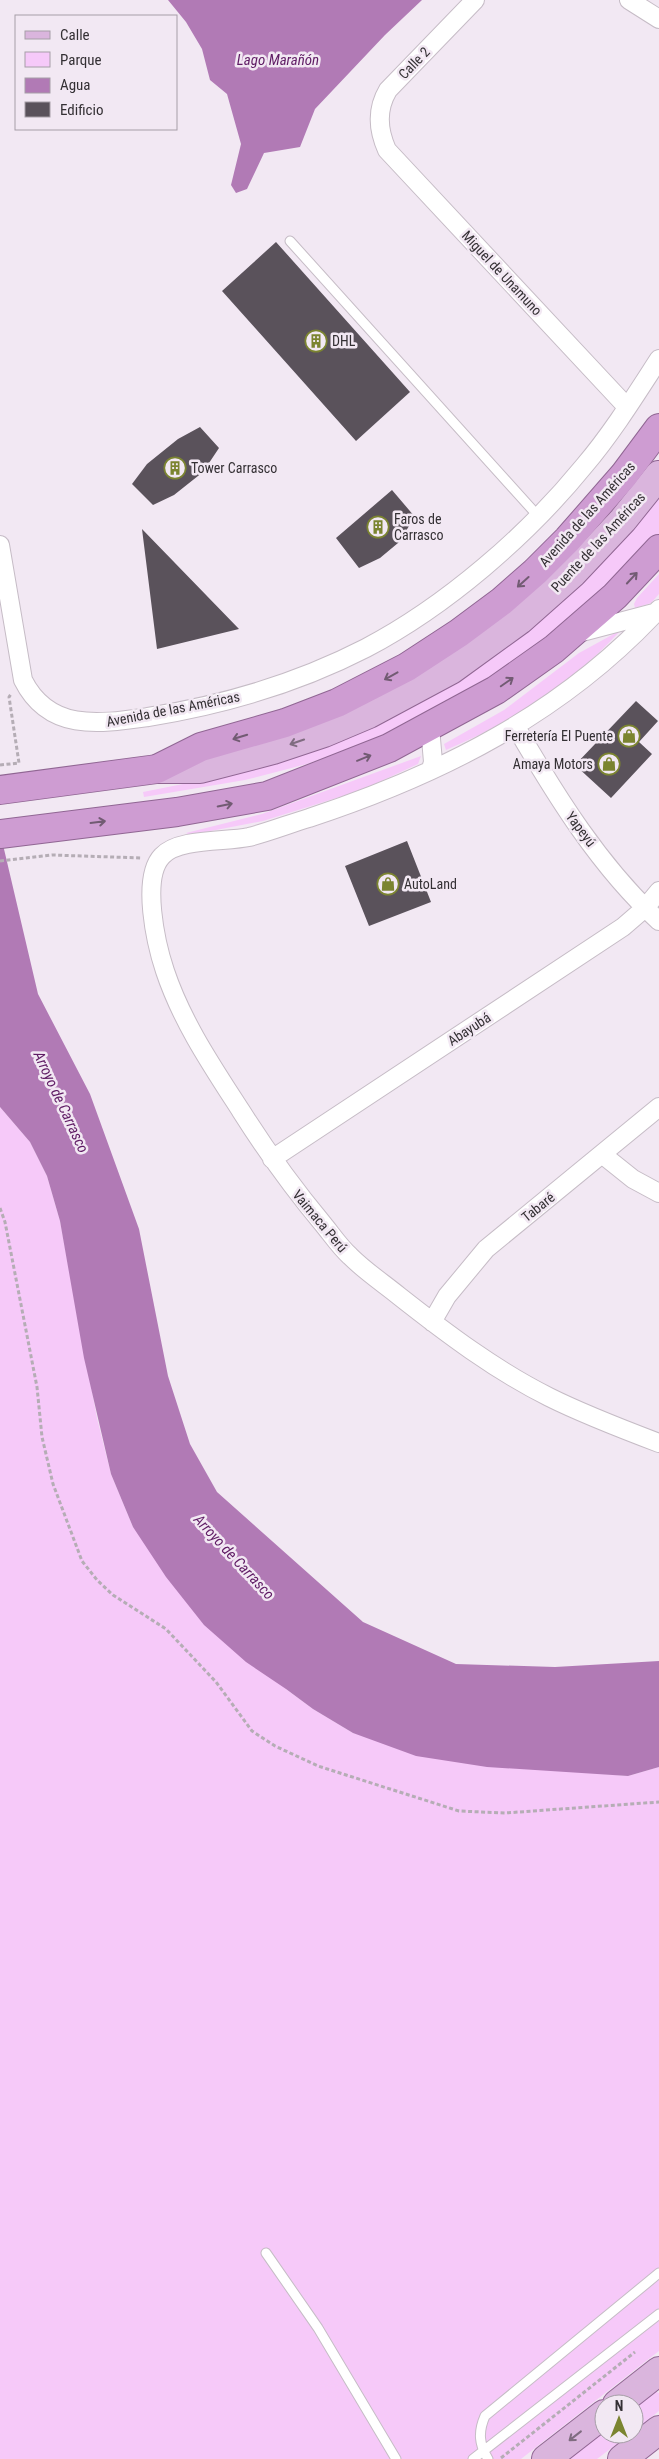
<svg xmlns="http://www.w3.org/2000/svg" width="659" height="2459" viewBox="0 0 659 2459" font-family="'Roboto Condensed',sans-serif">
<style>
.green{fill:#f6c9f9}
.water{fill:#b17ab5}
.building{fill:#5a525b}
.lines{fill:none;stroke-linecap:round;stroke-linejoin:round}
.service-casing{stroke:#c6bcc6;stroke-width:11}
.minor-casing{stroke:#c6bcc6;stroke-width:20}
.primary-casing{stroke:#906693;stroke-width:30}
.trunk-casing{stroke:#906693;stroke-width:30}
.path{stroke:#b5adb5;stroke-width:3;stroke-dasharray:4 2.5;stroke-linecap:butt}
.service{stroke:#fff;stroke-width:9}
.minor{stroke:#fff;stroke-width:18}
.primary{stroke:#dab5dd;stroke-width:28}
.trunk{stroke:#ce9cd2;stroke-width:28}
.oneway{stroke:#725b73}
.oneway2{stroke:#7f6c80}
.labels{text-anchor:middle;stroke-width:5;stroke-linejoin:round;paint-order:stroke}
.street-label{font-size:14px;fill:#343034;stroke:#f2e8f3}
.poi-label{font-size:14px;fill:#343034;stroke:#f2e8f3;text-anchor:start}
.water-label{font-size:15px;font-style:italic;fill:#5f1b64;stroke:#f2e8f3}
</style>
<rect width="100%" height="100%" fill="#f2e8f3"/>
<path class="green" d="M659,493V535L655,540L558,633L489,681L373,741L307,764L245,780L144,797L143,792L243,772L305,754L588,575L625,539Z
M659,574V594L651,603L635,608L634,604L637,598Z
M621,630C574,682 511,723 446,750L444,744L504,710L579,653Z
M421,756L418,764L362,790L263,821L190,835L186,833L262,814Z
M0,1107L30,1142L47,1176L60,1221L97,1418L111,1474L133,1527L286,1689L313,1709L353,1733L580,1772L628,1776L659,1767V2351L521,2459H0Z
M654,2391L659,2393V2411L634,2431V2405Z
M604,2428V2434H630L597,2459H563Z"/>
<path class="water" d="M168,0H422L385,35L315,109L300,147L264,153L247,189L236,193L231,185L241,144L227,94L210,80L202,49L186,22Z
M0,832L38,994L90,1094L139,1229L168,1376L190,1444L217,1492L363,1622L456,1664L555,1667L659,1661V1767L628,1776L487,1767L416,1756L353,1733L313,1709L286,1689L246,1662L204,1625L166,1577L133,1527L111,1474L84,1358L60,1221L47,1176L30,1142L0,1107Z"/>
<path class="building" d="M276,242L410,392L356,441L222,291Z
M200,427L219,448L203,472L174,495L153,505L132,484L147,464L178,439Z
M392,490L415,517L398,543L380,558L359,568L336,538Z
M142,529L239,629L157,649Z
M636,701L658,721L639,742L652,754L611,798L575,765Z
M407,841L431,902L369,926L345,866Z"/>
<g class="lines">
<g class="service-casing">
<path id="service" d="M290,241L538,516
M266,2253L318,2328L396,2459
M473,2459L659,2314
M488,2459C479,2444 478,2432 485,2416L659,2273"/>
</g>
<g class="minor-casing">
<path id="minor" d="M475,0L388,90C376,110 378,130 387,150L627,407
M629,0L659,19
M0,545L23,680C49,732 99,724 148,717C223,705 298,683 366,648C446,606 527,536 584,466C612,433 635,396 659,359
M659,609C563,713 442,774 309,818C289,824 269,832 249,837C226,842 178,838 162,856C141,878 156,944 165,971C182,1022 212,1066 241,1111C267,1152 292,1187 323,1224C332,1235 340,1247 350,1256C365,1271 383,1283 399,1296C446,1333 495,1370 549,1397C585,1415 622,1429 659,1443
M578,633L654,613
M430,727L433,762L431,769
M516,727C556,796 600,867 659,921
M603,1155L633,1179L659,1193
M272,1159L623,927L645,908L659,891
M432,1322L447,1296L486,1249L659,1107"/>
</g>
<g class="primary-casing">
<path id="primary" d="M157,769H200L273,750L324,733L369,714L451,670L520,620L573,573L623,520L659,475
M617,2404L659,2371
M546,2459L604,2414
M622,2459L659,2430"/>
</g>
<g class="trunk-casing">
<path id="trunk" d="M0,790L157,769L201,747L285,723L337,703L407,667L459,633L502,601L535,572L568,539L624,475L659,428
M0,834L177,812L267,796L389,748L496,690L554,649L615,596L659,549"/>
</g>
<path class="path" d="M0,765L19,763L9,697L11,694
M0,861L52,855L142,858
M0,1208L5,1222L37,1387L42,1437L53,1484L82,1561L97,1580L113,1595L166,1629L216,1682L252,1731L275,1746L318,1766L459,1811L505,1813L659,1802
M501,2458L635,2352"/>
<use href="#service" class="service"/>
<use href="#minor" class="minor"/>
<use href="#primary" class="primary"/>
<use href="#trunk" class="trunk"/>
</g>
<defs><path id="oneway-shaft" d="M-6 0H5M1.5-3L5.5 0L1.5 3" fill="none" stroke-width="1.6" stroke-linecap="round" stroke-linejoin="round" transform="scale(1.25)"/></defs>
<g class="oneway">
<use href="#oneway-shaft" transform="translate(632 578) rotate(-47)"/>
<use href="#oneway-shaft" transform="translate(523 582) rotate(138)"/>
<use href="#oneway-shaft" transform="translate(391 676) rotate(151)"/>
<use href="#oneway-shaft" transform="translate(507 682) rotate(-35)"/>
<use href="#oneway-shaft" transform="translate(240 737) rotate(163)"/>
<use href="#oneway-shaft" transform="translate(364 758) rotate(-22)"/>
<use href="#oneway-shaft" transform="translate(225 805) rotate(-11)"/>
<use href="#oneway-shaft" transform="translate(98 822) rotate(-7)"/>
</g>
<g class="oneway2">
<use href="#oneway-shaft" transform="translate(297 742) rotate(161)"/>
<use href="#oneway-shaft" transform="translate(575 2436) rotate(142)"/>
</g>
<defs>
<g id="building-ring" transform="scale(1.125)"><circle r="9.5" fill="#f2e8f3" stroke="#7b8430" stroke-width="1.5"/><path d="M-4-6H4V6H1V3H-1V6H-4ZM-2.5-4.3h1.7v1.8h-1.7ZM.8-4.3h1.7v1.8H.8ZM-2.5-1h1.7V.8h-1.7ZM.8-1h1.7V.8H.8Z" fill="#7b8430"/></g>
<g id="shop-ring" transform="scale(1.125)"><circle r="9.5" fill="#f2e8f3" stroke="#7b8430" stroke-width="1.5"/><path d="M-5-2.5h2.3a2.7 3.5 0 0 1 5.4 0H5L5.5 6h-11ZM-1.5-2.5h3a1.5 2.3 0 0 0-3 0Z" fill="#7b8430"/></g>
</defs>
<g fill-rule="evenodd">
<use href="#building-ring" x="316" y="341"/>
<use href="#building-ring" x="175" y="468"/>
<use href="#building-ring" x="378" y="527"/>
<use href="#shop-ring" x="629" y="736"/>
<use href="#shop-ring" x="609" y="764"/>
<use href="#shop-ring" x="388" y="884"/>
</g>
<g class="labels">
<g class="street-label">
<text transform="translate(414 63) rotate(-46)" y="5">Calle 2</text>
<text transform="translate(502 273) rotate(47)" y="5">Miguel de Unamuno</text>
<text transform="translate(587 514) rotate(-48)" y="5">Avenida de las Américas</text>
<text transform="translate(598 542) rotate(-47)" y="5">Puente de las Américas</text>
<text transform="translate(173 709) rotate(-11)" y="5">Avenida de las Américas</text>
<text transform="translate(581 829) rotate(53)" y="5">Yapeyú</text>
<text transform="translate(469 1029) rotate(-33)" y="5">Abayubá</text>
<text transform="translate(538 1207) rotate(-39)" y="5">Tabaré</text>
<text transform="translate(320 1221) rotate(50)" y="5">Vaimaca Perú</text>
</g>
<g class="poi-label">
<text x="332" y="346">DHL</text>
<text x="191" y="473">Tower Carrasco</text>
<text x="394" y="524">Faros de<tspan x="394" dy="16">Carrasco</tspan></text>
<text x="613" y="741" text-anchor="end">Ferretería El Puente</text>
<text x="593" y="769" text-anchor="end">Amaya Motors</text>
<text x="404" y="889">AutoLand</text>
</g>
<g class="water-label">
<text x="278" y="65">Lago Marañón</text>
<text transform="translate(61 1102) rotate(65)" y="5">Arroyo de Carrasco</text>
<text transform="translate(234 1557) rotate(47)" y="5">Arroyo de Carrasco</text>
</g>
</g>
<rect x="15" y="15" width="162" height="115" fill="#f2e8f3" stroke="#a69ea7"/>
<rect x="25" y="31" width="25" height="8" fill="#dab5dd" stroke="#a69ea7"/>
<text x="60" y="40" font-size="15" fill="#343034">Calle</text>
<rect x="25" y="52" width="25" height="15" fill="#f6c9f9" stroke="#a69ea7"/>
<text x="60" y="65" font-size="15" fill="#343034">Parque</text>
<rect x="25" y="78" width="25" height="15" fill="#b17ab5" stroke="#a69ea7"/>
<text x="60" y="90" font-size="15" fill="#343034">Agua</text>
<rect x="25" y="102" width="25" height="15" fill="#5a525b" stroke="#a69ea7"/>
<text x="60" y="115" font-size="15" fill="#343034">Edificio</text>
<g transform="translate(619 2419)"><circle r="24" fill="#f2e8f3" stroke="#a69ea7"/>
<path d="M0-4L9 19L0 12L-9 19Z" fill="#7b8430"/>
<text y="-8" font-size="14" font-weight="bold" text-anchor="middle" fill="#343034">N</text>
</g>
</svg>
